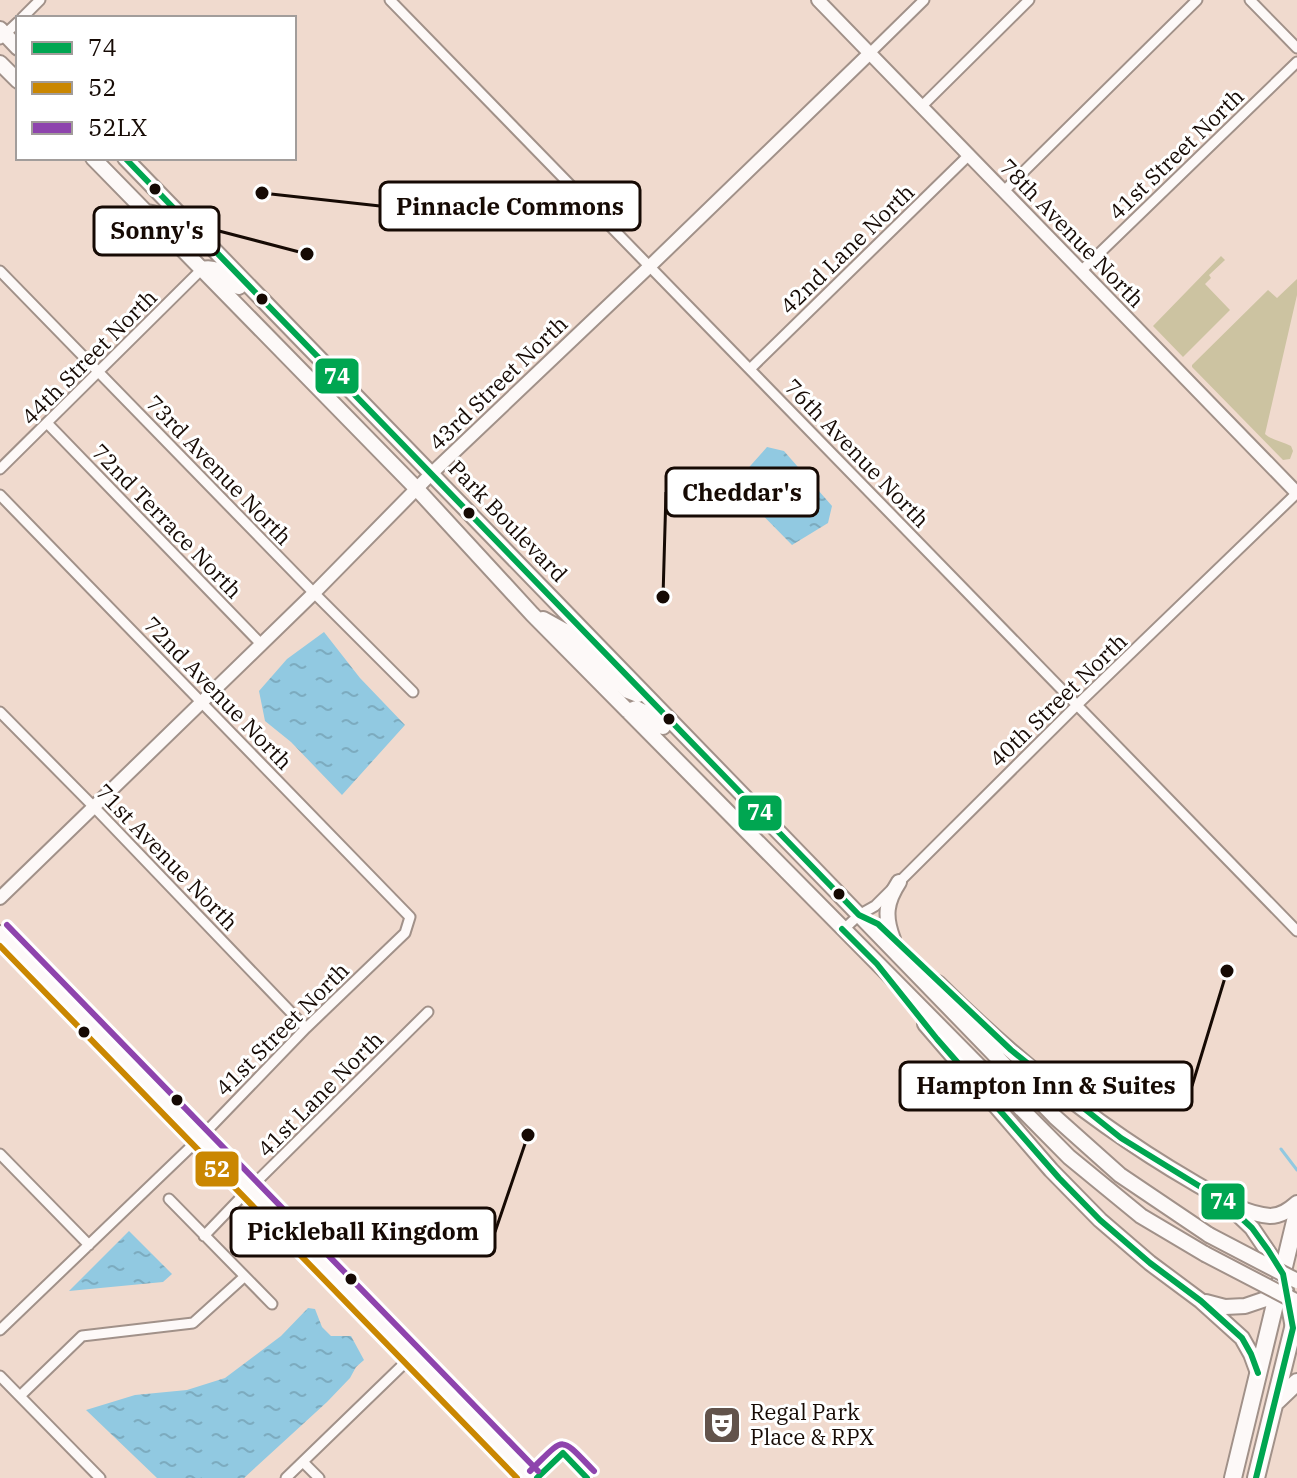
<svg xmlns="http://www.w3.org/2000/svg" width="1297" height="1478" viewBox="0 0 1297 1478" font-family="'IBM Plex Serif',serif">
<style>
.grass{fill:#ccc3a1}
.water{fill:url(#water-ripples)}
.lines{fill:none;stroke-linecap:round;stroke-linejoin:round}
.stream{stroke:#91c9e1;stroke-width:3}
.street-casing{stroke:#a19189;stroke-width:13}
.secondary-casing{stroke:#a19189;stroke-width:16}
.primary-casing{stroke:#a19189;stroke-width:18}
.highway-casing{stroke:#a19189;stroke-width:20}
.street{stroke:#fdf9f8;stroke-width:9}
.secondary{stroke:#fdf9f8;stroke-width:12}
.primary{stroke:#fdf9f8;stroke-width:14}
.highway{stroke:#fdf9f8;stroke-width:16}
.primary-bridge-casing{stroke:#a19189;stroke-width:18;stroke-linecap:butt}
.primary-bridge{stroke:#fdf9f8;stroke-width:14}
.bus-1-casing{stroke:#fff;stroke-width:12}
.bus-2-casing{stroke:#fff;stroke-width:12}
.bus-3-casing{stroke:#fff;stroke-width:12}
.bus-1{stroke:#00a651;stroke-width:6}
.bus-2{stroke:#ca8701;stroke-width:6}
.bus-3{stroke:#8e44ad;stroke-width:6}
.bus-dot{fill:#160a04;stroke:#fff;stroke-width:3}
.labels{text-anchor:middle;stroke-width:6;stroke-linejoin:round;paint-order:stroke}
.street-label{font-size:22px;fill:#160a04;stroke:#fff}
.poi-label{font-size:22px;fill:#160a04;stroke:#fff;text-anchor:start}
.leader{fill:none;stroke:#160a04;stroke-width:3}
.callout-dot{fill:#160a04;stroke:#fff;stroke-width:3}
.callout{fill:#fff;stroke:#160a04;stroke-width:3}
.callout-label{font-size:24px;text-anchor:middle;font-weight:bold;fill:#160a04}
.line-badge{stroke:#fff;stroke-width:3}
.badge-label{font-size:22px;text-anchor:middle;font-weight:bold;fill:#fff}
</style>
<defs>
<pattern id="water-ripples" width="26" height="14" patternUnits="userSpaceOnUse" patternTransform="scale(2)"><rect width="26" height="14" fill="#91c9e1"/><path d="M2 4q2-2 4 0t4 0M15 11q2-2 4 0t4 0" fill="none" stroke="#7cabbf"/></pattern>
</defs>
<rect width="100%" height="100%" fill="#f0dace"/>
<path class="grass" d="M1221,256L1225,260L1209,275L1211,278L1205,284L1230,310L1183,357L1153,326Z
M1297,279V295L1265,434C1271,440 1283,442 1291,446L1293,451L1290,459L1283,460L1192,367V365L1268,290L1277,298Z"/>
<path class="water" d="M767,447L784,451L832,506L828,523L792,545L741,493L743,474Z
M324,632L360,678L405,725L342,795L291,742L265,721L259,691L287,659Z
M129,1231L172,1274L163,1282L69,1291Z
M308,1308L315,1309L322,1327L331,1336H351L364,1360L356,1367L350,1378L327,1402L244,1478H157L86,1410L135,1395L187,1390L225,1378L281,1336Z"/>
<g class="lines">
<path class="stream" d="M1281,1149L1297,1170"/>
<g class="street-casing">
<path id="street" d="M390,0L1297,931
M1250,0L1297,48
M22,18L40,0
M0,39L18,22
M870,53L924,0
M922,106L1029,0
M1004,191L1197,0
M0,271L314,593L413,692
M1081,271L1297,62
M750,369L969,155
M48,424L261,644
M0,469L202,269
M0,495L410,917L405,933L306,1028L200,1138L0,1330
M0,712L94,807L306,1028
M843,930L859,915L875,906L1077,705L1297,493
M0,1154L89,1245
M169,1199L272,1304
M204,1236L249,1189L428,1012
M0,1376L100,1478
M20,1396L82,1336L193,1323L244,1277
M303,1462L319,1478
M286,1478L412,1356"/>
</g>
<g class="secondary-casing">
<path id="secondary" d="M818,0L1297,493
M0,898L314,593L432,473L650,266L870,53
M0,932L531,1478"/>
</g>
<g class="primary-casing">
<path id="primary" d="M0,29L18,48
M0,63L18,81
M93,158L417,489L532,614L1069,1157L1141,1216L1205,1254
M125,158L1055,1117L1120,1175L1209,1235
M146,212C166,214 169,226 184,233C185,233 198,235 199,235
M202,269C220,265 225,278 239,287
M543,619L572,635L628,691L638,695L641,692
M628,711L636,708L652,716L663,727
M893,939C884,916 886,902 899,882
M938,983C1014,1059 1100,1128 1193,1182C1216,1195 1242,1214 1270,1216C1281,1216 1289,1210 1297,1203
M925,1024L1051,1170L1100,1220L1150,1263L1201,1301L1242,1338L1251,1354L1258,1373
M1231,1208L1252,1228L1283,1274L1293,1328
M1206,1302L1225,1307L1245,1306L1286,1292"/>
</g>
<g class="highway-casing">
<path id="highway" d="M1276,1402L1297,1382
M1233,1478L1297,1213
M1256,1478L1297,1312"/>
</g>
<use href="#street" class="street"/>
<use href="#secondary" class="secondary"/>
<use href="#primary" class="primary"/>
<use href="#highway" class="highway"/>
<g class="primary-bridge-casing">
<path id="primary-bridge" d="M1209,1235L1297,1281
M1205,1254L1297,1302"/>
</g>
<use href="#primary-bridge" class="primary-bridge"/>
<g class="bus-1-casing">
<path id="bus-1" d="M125,158L859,915L878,924L1011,1050L1121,1138L1222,1200L1252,1228L1268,1250L1283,1274L1293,1328L1256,1478
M842,929L877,964L937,1039L1059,1178L1100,1220L1150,1263L1201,1301L1242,1338L1251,1354L1258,1373
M537,1478L563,1453L587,1478"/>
</g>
<g class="bus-2-casing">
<path id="bus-2" d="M0,946L517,1478"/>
</g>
<g class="bus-3-casing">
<path id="bus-3" d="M7,925L538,1471
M530,1471C566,1436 559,1435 594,1471"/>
</g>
<use href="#bus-1" class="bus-1"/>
<use href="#bus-2" class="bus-2"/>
<use href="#bus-3" class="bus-3"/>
</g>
<defs>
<g id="theatre-square" transform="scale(2)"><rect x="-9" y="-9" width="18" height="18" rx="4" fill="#62534b" stroke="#fff"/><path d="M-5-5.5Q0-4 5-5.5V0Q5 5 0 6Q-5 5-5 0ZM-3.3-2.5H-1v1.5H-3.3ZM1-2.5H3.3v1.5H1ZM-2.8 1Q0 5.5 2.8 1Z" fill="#fff"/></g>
</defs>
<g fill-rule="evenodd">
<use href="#theatre-square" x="722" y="1425"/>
</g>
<g class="bus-dot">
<circle cx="155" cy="189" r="7"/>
<circle cx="262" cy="299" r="7"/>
<circle cx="469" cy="513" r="7"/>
<circle cx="669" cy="719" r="7"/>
<circle cx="839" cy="894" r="7"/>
<circle cx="84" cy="1032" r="7"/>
<circle cx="177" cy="1100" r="7"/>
<circle cx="351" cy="1279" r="7"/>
</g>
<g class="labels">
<g class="street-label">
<text transform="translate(1176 154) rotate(-44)" y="8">41st Street North</text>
<text transform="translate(1072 233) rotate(46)" y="8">78th Avenue North</text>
<text transform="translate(847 249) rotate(-44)" y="8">42nd Lane North</text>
<text transform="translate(89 357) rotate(-45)" y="8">44th Street North</text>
<text transform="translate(498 383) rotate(-44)" y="8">43rd Street North</text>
<text transform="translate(857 453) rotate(46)" y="8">76th Avenue North</text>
<text transform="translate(219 470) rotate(46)" y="8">73rd Avenue North</text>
<text transform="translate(167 521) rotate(46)" y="8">72nd Terrace North</text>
<text transform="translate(508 521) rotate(46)" y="8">Park Boulevard</text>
<text transform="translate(218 693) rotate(46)" y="8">72nd Avenue North</text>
<text transform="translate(1058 700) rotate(-44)" y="8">40th Street North</text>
<text transform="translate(167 857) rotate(46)" y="8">71st Avenue North</text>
<text transform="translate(282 1029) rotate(-45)" y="8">41st Street North</text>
<text transform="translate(320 1094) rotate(-45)" y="8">41st Lane North</text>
</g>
<g class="poi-label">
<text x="750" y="1420">Regal Park<tspan x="750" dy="25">Place &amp; RPX</tspan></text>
</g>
</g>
<path class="leader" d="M262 193L380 206M307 254L219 231M663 597L666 492M1227 971L1192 1086M528 1135L495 1232"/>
<g class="callout-dot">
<circle cx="262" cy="193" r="8"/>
<circle cx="307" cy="254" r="8"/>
<circle cx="663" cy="597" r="8"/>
<circle cx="1227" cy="971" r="8"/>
<circle cx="528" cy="1135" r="8"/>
</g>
<g class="callout">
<rect x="380" y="182" width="260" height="48" rx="8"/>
<rect x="94" y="207" width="125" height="48" rx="8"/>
<rect x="666" y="468" width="152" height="48" rx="8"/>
<rect x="900" y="1062" width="292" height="48" rx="8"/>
<rect x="231" y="1208" width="264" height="48" rx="8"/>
</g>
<g class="callout-label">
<text x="510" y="215">Pinnacle Commons</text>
<text x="157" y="239">Sonny's</text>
<text x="742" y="501">Cheddar's</text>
<text x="1046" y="1094">Hampton Inn &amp; Suites</text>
<text x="363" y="1240">Pickleball Kingdom</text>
</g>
<g class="line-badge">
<rect x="314" y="357" width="46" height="38" rx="8" fill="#00a651"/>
<rect x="737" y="794" width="46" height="38" rx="8" fill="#00a651"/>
<rect x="194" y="1150" width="46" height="38" rx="8" fill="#ca8701"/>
<rect x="1200" y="1182" width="46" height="39" rx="8" fill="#00a651"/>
</g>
<g class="badge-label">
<text x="337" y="384">74</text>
<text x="760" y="820">74</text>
<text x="217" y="1177">52</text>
<text x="1223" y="1209">74</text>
</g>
<rect x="16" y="16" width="280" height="144" fill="#ffffff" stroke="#a29d9b" stroke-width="2"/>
<rect x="32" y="42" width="40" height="12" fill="#00a651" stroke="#a29d9b" stroke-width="2"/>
<text x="88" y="56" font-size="24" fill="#160a04">74</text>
<rect x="32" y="82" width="40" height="12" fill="#ca8701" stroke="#a29d9b" stroke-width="2"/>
<text x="88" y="96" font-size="24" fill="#160a04">52</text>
<rect x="32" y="122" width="40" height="12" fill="#8e44ad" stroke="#a29d9b" stroke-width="2"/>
<text x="88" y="136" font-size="24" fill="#160a04">52LX</text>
</svg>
